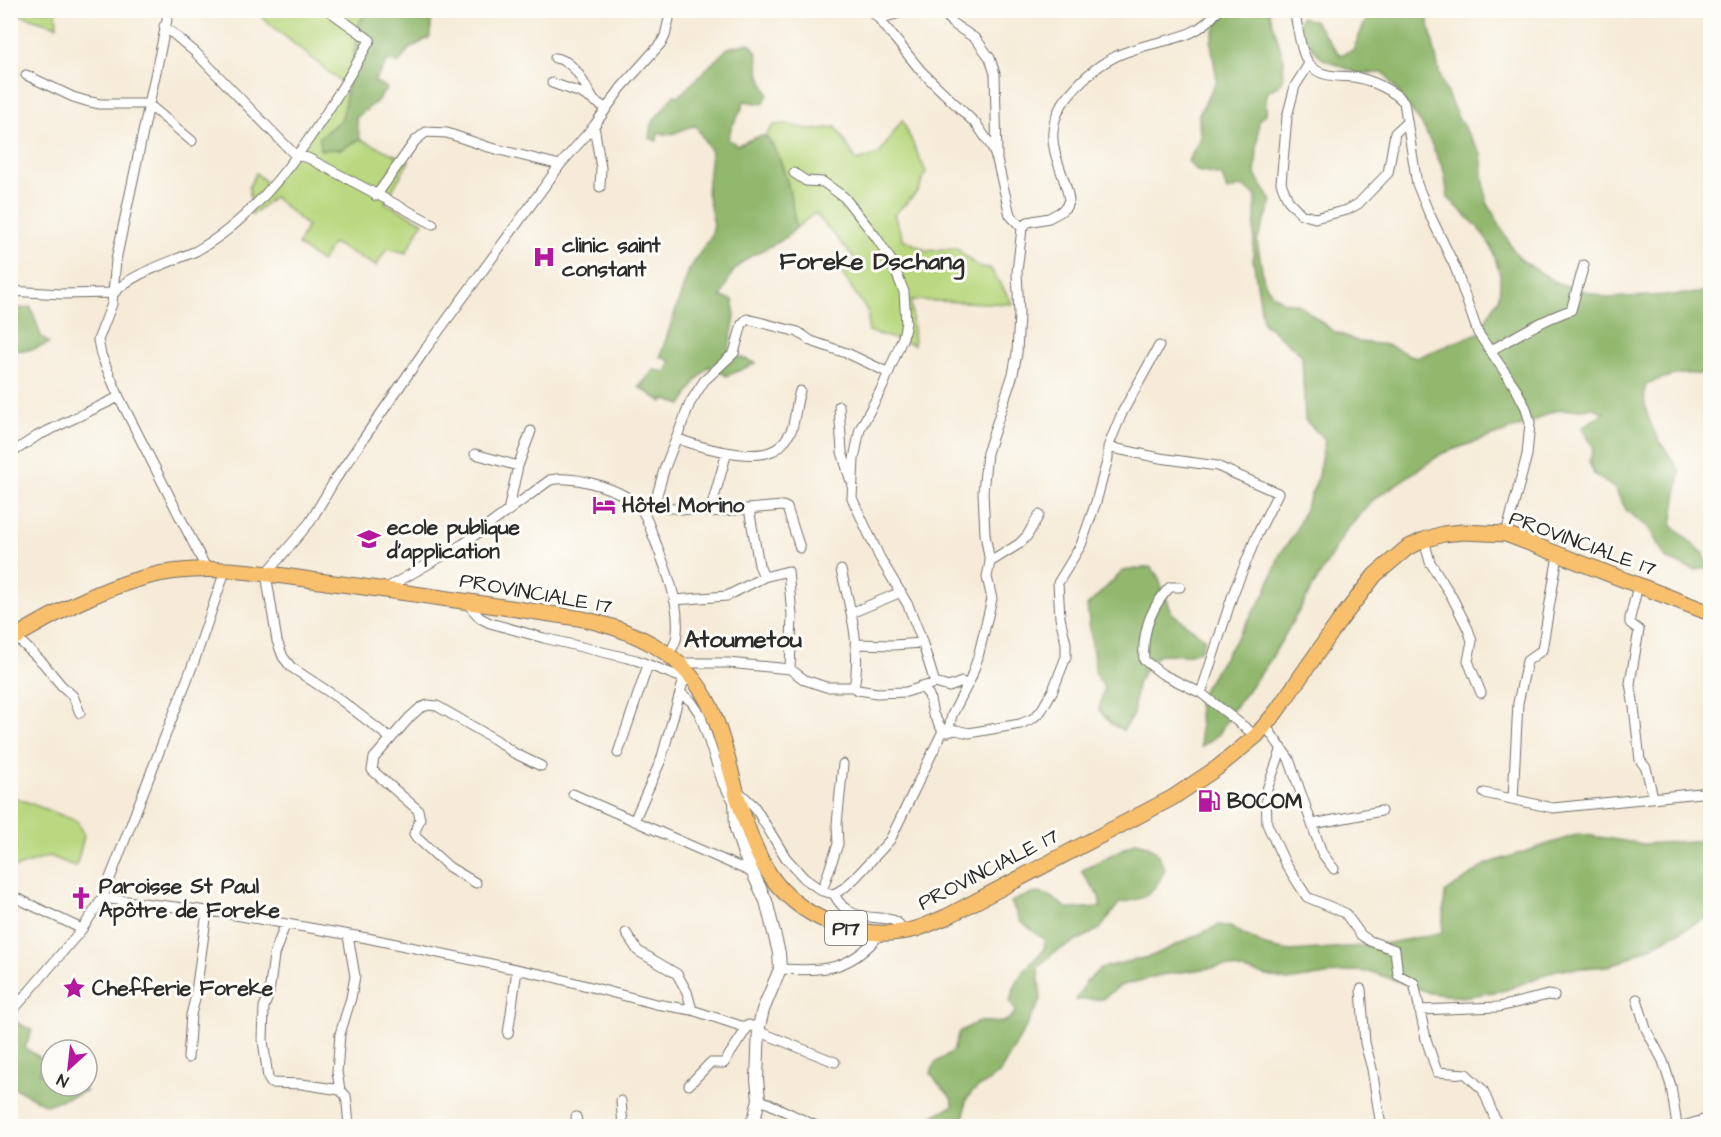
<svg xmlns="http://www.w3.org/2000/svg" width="1721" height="1137" viewBox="0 0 1721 1137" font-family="'Architects Daughter',sans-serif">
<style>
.green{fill:#b9d87f;stroke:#728255;stroke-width:1.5}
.forest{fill:#92b86e;stroke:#5e724c;stroke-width:1.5}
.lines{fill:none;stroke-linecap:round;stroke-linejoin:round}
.minor-casing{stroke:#726e68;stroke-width:11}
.tertiary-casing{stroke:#726e68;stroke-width:14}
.primary-casing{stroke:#726e68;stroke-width:17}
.minor{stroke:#fff;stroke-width:9}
.tertiary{stroke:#fff;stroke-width:12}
.primary{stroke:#f8bf6c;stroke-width:15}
.labels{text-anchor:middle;stroke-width:6;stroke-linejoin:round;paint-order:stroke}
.shield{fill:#fdfcf7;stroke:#6a6a68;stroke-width:1.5}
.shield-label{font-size:20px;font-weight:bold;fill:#2b2b2b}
.poi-label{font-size:21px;font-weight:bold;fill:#2b2b2b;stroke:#fdfcf7;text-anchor:start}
.street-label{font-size:21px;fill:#2b2b2b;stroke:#fdfcf7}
.quarter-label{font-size:24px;font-weight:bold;fill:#2b2b2b;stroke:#fdfcf7}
</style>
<rect width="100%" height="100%" fill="#fdfcf7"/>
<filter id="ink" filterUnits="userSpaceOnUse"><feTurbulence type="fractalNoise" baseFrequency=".0167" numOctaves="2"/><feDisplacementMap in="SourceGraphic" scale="12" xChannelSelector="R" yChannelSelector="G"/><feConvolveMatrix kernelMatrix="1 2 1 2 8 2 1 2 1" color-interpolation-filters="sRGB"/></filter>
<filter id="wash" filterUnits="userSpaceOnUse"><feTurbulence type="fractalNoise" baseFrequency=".008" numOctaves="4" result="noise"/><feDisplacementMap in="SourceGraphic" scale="24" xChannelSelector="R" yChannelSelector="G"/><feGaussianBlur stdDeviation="1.35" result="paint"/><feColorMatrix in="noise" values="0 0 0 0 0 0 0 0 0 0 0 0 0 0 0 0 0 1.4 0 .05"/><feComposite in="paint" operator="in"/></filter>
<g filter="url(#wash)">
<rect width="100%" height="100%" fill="#f6ebd8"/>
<path class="green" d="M11,10L56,11L57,26L14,13L11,20Z
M254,11H371L360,20L342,119L320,137V149H341L360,139L409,161L385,203L423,222L406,253L387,248L376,266L333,243L321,262L298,245L307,226L274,197L252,215L249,187L256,173L271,187L342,83Z
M902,120L926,172L918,191L894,215L903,239L927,251L956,248L978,267L990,268L1013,304L911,300L914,345L868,331V312L841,272L856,260L815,213L796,228C792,200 785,157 765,136L774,125L786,124L812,130L836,127L857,161L879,154Z
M11,796L77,821L84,836L76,867L50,856L11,869Z"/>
<path class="forest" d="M371,11H432L430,37L409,49L398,64L389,60L374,81L387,88L377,101L356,118L360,139L341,149L320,150V137L342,119L360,20Z
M1224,11H1269L1284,60L1282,83L1266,93V114L1259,120L1255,175L1272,201L1257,241L1264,282L1272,294L1284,302L1298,304L1333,331L1359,342L1388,345L1416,358L1478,333L1484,334L1485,321L1498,300L1500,288V274L1492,248L1477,226L1448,198L1444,171L1423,126L1384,73H1357L1321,58L1297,28L1301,17L1314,21L1340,55L1353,50L1370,11H1426L1441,80L1458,118L1481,154L1486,200L1512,248L1520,259L1555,282L1607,298L1690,294L1710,291V375C1682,372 1673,374 1646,384C1638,416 1663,446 1680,471L1672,526L1704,554L1708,568L1695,570L1667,560L1648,527L1627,511L1615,489L1594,474L1589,462L1594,448L1582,428L1604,412L1593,408L1553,411L1530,423L1443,453L1373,500L1345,532L1269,662L1232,711L1219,734L1201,747L1198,698L1265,594L1280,554L1294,535L1317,480L1325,440L1305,420L1302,355L1263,322L1253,258L1256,196L1242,186L1227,191L1222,176L1197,171L1188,161L1200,139L1199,114L1217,80L1211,43L1214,31Z
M749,43C763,56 755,61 760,75C763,82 766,88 768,94L763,104L744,101C741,117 730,123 728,139L737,145C747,142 754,136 765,136C785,157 792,200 796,228C779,248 750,250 734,271C728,278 725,289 721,297L733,300L735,317L728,353L756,363L727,376L709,366L696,381L682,405L664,399L663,402L639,387L654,370L666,372L671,361L660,357L689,270L711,236L714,225L707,192L711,152L696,126C679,127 676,139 658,132L657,141L649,138L651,124L674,95L679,96L728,48Z
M31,307L41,336L49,343C37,349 23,352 11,349V310Z
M1150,567L1157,574L1172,613L1205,639L1200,651L1186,655L1161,654L1150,661L1137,684L1133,715L1123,730L1111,724L1099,710L1104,687L1096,675L1087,606L1123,571Z
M1579,834L1643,844L1710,840V916L1619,963L1608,966L1556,970L1506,990L1463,997L1430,993L1372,972L1351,971L1287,981L1244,970L1224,966L1161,975L1120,986L1102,999L1076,1000L1086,982L1101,968L1152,956L1219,925L1230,927L1268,947L1290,951L1378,945L1442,933L1445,893L1487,864Z
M1135,842C1156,846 1157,852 1165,870C1152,896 1147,899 1119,903L1100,929L1053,953L1038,967L1041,1000L999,1074L972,1092L966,1100L963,1126H926L934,1115L954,1105C949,1089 938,1088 931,1073L935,1063L953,1051L959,1032C964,1030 971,1025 976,1023C994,1018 1002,1031 1016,1011L1010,1002C1015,977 1027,967 1044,950L1045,940L1020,921L1011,902C1039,888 1044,891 1068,909L1101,907L1099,896L1081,871Z
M14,1021L32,1030L25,1048L44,1060L39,1073L51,1078V1086H73L86,1091L46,1105L11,1086V1028Z"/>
</g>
<g filter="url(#ink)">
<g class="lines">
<g class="minor-casing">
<path id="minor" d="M169,10L116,260L112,304L98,340L101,355L119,397L207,570
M872,10L921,71L977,125L992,147L997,160L1010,215L1022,228
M943,10L952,23L976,39L990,58L995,74L997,157
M1294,10C1298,25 1300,54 1310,65C1322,79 1342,75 1359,78C1373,81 1394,91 1404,102L1417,184L1428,211L1455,267L1478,333L1515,387L1526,408L1530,423L1527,455L1506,534
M875,15L885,17L912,10
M164,26L195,52L295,155L308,158L433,224
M555,58C576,61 583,83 593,99
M1309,64L1295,86L1287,117L1281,183L1288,200L1301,214L1315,218L1347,210L1358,204L1388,173L1395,133L1407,122
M26,75L73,97L86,101L100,104H148L192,141
M552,83L581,93L606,108
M594,126L601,168L600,187
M794,173L806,181L823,182L844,197L876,237L892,262L904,292L906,323L903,337L883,386L860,429L854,459L852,498L880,558L908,605L920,635L935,683
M376,196L415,141L426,132L447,133L488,147L560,165
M10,291L62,294L114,293C132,273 172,262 196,251C207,245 220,236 230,228C286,183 335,102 370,40L328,10
M1490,351C1516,336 1542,320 1571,310L1584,265
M839,406L842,452L850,479
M677,438C697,447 752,461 772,451C781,448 786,439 791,431C795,423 796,402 800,391
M1108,447L1160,458L1217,466L1278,493L1257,535L1233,594L1201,693
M10,454L37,436L119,397
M475,454L518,466
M654,506L664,470L690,403L704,381L734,353L742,324L747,319L798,332L811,341L849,354L889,373
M650,507L654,506L710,512L783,506L787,508L800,548
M749,509L759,565L764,577
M508,511L518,466L531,431
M710,512L727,452
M1424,540L1430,562L1452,597L1468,629L1472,641L1468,661L1481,693
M990,562L1019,544L1027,536L1039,515
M841,570C850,607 862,649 854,687
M1638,586L1630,618V623L1639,630L1630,683L1634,707L1640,760L1646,768L1653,797
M1180,587H1170C1151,607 1142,632 1144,660L1162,674L1201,693L1256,736
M385,589L463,544L550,480C575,475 624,489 641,509C647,517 650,529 654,538C665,567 680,601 677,633C677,641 673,647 669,654
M674,600L727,596L764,577L788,571L792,615L790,669
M466,602L480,618L490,623L544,638L636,660L693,682
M851,613L901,592
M16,637L43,663L61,685L73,696L80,713
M855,644L893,645L922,643
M678,663H728L790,669L805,680L826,687H854L858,690L877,693L906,692L935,683L949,687L962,682L967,686
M921,686L929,695L933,714L943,731
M680,693L691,701L700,714L723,784L734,802
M1265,725L1289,759L1322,853L1334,869
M948,732L956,730L969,733L1020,724L1032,719L1041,711L1053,690L1066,657V643L1060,618L1058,583L1081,545L1096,502L1108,458V447L1122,413L1159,346
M390,738L338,698L291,667L283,657L277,641L266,574L310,522L335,480L427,347L560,165L594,126L621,88L662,42L665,36L671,10
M1282,748L1266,792L1267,824L1285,863L1307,897L1345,913L1361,935L1370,941L1395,950L1398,975L1414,983L1426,1039L1437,1072L1466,1074L1483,1090L1498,1126
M618,753L648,665
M737,790L754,806L786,858L804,878L822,891L834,894L844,888L856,877L890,840L943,731L948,732L952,715L971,678L978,657L992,599L987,577L990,562L985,534L983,492L987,453L1013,374L1017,353L1019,314L1017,272L1022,228L1028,222L1049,218L1060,212L1066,207L1069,200C1066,177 1051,155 1053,132C1054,114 1063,101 1075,88C1091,70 1109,57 1132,50C1165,38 1196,41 1218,10
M1484,793L1553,808L1710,792
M573,794L753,873
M1513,799L1518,703L1527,661L1542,650L1558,555
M634,821L661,760L684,679
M1313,824L1381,811
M476,883L449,867L417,838L414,834L420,819L418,810L372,770L374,758L410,717L420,708L428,705L437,706L496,740L514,753L541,766
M822,891L838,844L837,824L843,764
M834,894C853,933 895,905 903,931
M10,895L82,929
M102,899L195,659L225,571
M285,925L274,955L269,994L264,1007L263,1040L268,1078L271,1083L302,1084L340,1090
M626,933L638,951L677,974L687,992L692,1010
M348,936L355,976L351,998L340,1034L337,1072L340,1090L346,1096L347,1103L349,1126
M780,969C826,971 850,971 881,933
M1361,989L1365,1043L1372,1069L1381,1126
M1637,999L1646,1029L1663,1061L1671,1086L1677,1126
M1419,1010L1499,1007L1548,995L1554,996
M10,1014L82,929L102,899H110L224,913L367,938L549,976L656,1004L692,1010L741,1026H759
M760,1032L835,1062
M508,1034L517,970
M188,1058L191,1015L195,999L207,912
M689,1085L710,1063H724L749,1025
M759,1099L816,1126
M621,1101L623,1126
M576,1117L578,1126
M1683,1126L1710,1118"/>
</g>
<g class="tertiary-casing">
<path id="tertiary" d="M735,797L736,829L744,854L766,901L779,953L780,969L763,1010L759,1026L757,1079L759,1099L755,1116L750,1126"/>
</g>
<g class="primary-casing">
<path id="primary" d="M10,640C53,614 101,588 150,576C207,562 269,574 326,582C412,593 497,606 583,619C636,631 685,653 710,706C722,732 728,762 736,790V793C746,823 755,856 775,882C808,923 865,942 916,929C926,926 936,921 946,917L1172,798L1217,768L1256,736L1276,712L1338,623L1375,575L1407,548L1424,540L1443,534L1463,532L1506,534L1710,613"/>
</g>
<use href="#minor" class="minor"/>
<use href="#tertiary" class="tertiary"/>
<use href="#primary" class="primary"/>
</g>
</g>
<defs>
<g id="hospital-bare" transform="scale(1.8)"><path d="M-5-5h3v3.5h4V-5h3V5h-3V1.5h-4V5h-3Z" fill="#b5179e" stroke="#fdfcf7" stroke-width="2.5" paint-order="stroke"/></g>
<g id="hotel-bare" transform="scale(1.8)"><path d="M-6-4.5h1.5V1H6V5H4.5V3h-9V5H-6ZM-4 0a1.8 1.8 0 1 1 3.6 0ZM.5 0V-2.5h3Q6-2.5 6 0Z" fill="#b5179e" stroke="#fdfcf7" stroke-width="2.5" paint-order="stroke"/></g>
<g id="school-bare" transform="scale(1.8)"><path d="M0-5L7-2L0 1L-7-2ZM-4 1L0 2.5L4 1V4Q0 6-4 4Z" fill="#b5179e" stroke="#fdfcf7" stroke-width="2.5" paint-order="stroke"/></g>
<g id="fuel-bare" transform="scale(1.8)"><path d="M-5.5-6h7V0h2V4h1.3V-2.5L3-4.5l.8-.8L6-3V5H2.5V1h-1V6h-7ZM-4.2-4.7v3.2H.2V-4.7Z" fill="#b5179e" stroke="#fdfcf7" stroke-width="2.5" paint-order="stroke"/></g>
<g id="church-bare" transform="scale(1.8)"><path d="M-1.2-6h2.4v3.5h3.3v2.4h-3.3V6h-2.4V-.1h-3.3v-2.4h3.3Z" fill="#b5179e" stroke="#fdfcf7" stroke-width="2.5" paint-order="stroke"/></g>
<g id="sight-bare" transform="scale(1.8)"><path d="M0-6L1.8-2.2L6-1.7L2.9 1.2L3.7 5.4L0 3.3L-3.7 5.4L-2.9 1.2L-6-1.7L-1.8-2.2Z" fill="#b5179e" stroke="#fdfcf7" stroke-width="2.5" paint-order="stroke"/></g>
</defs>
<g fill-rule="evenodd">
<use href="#hospital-bare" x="544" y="257"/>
<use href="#hotel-bare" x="604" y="505"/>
<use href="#school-bare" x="369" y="539"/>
<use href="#fuel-bare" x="1209" y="801"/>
<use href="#church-bare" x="81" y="898"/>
<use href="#sight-bare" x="74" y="988"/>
</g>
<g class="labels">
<rect class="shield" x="825" y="911" width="42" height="34" rx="4.5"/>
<g class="shield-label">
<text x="846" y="935">P17</text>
</g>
<g class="poi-label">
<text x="562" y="252">clinic saint<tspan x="562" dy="24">constant</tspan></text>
<text x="622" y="512">Hôtel Morino</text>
<text x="387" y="534">ecole publique<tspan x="387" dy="24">d'application</tspan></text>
<text x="1227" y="808">BOCOM</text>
<text x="99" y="893">Paroisse St Paul<tspan x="99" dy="24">Apôtre de Foreke</tspan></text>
<text x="92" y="995">Chefferie Foreke</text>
</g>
<g class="street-label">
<text transform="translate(1583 543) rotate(20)" y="7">PROVINCIALE 17</text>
<text transform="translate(536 593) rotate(10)" y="7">PROVINCIALE 17</text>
<text transform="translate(988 869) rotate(-27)" y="7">PROVINCIALE 17</text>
</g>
<g class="quarter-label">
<text x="872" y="269">Foreke Dschang</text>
<text x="743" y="647">Atoumetou</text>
</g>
</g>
<rect width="1721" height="1137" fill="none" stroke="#fdfcf7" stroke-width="36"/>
<g transform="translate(69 1068) rotate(207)"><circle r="28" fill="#fdfcf7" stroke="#a9a8a5" stroke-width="1.5"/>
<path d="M0-4.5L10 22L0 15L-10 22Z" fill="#b5179e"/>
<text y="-9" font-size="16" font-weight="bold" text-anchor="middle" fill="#2b2b2b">N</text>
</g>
</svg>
